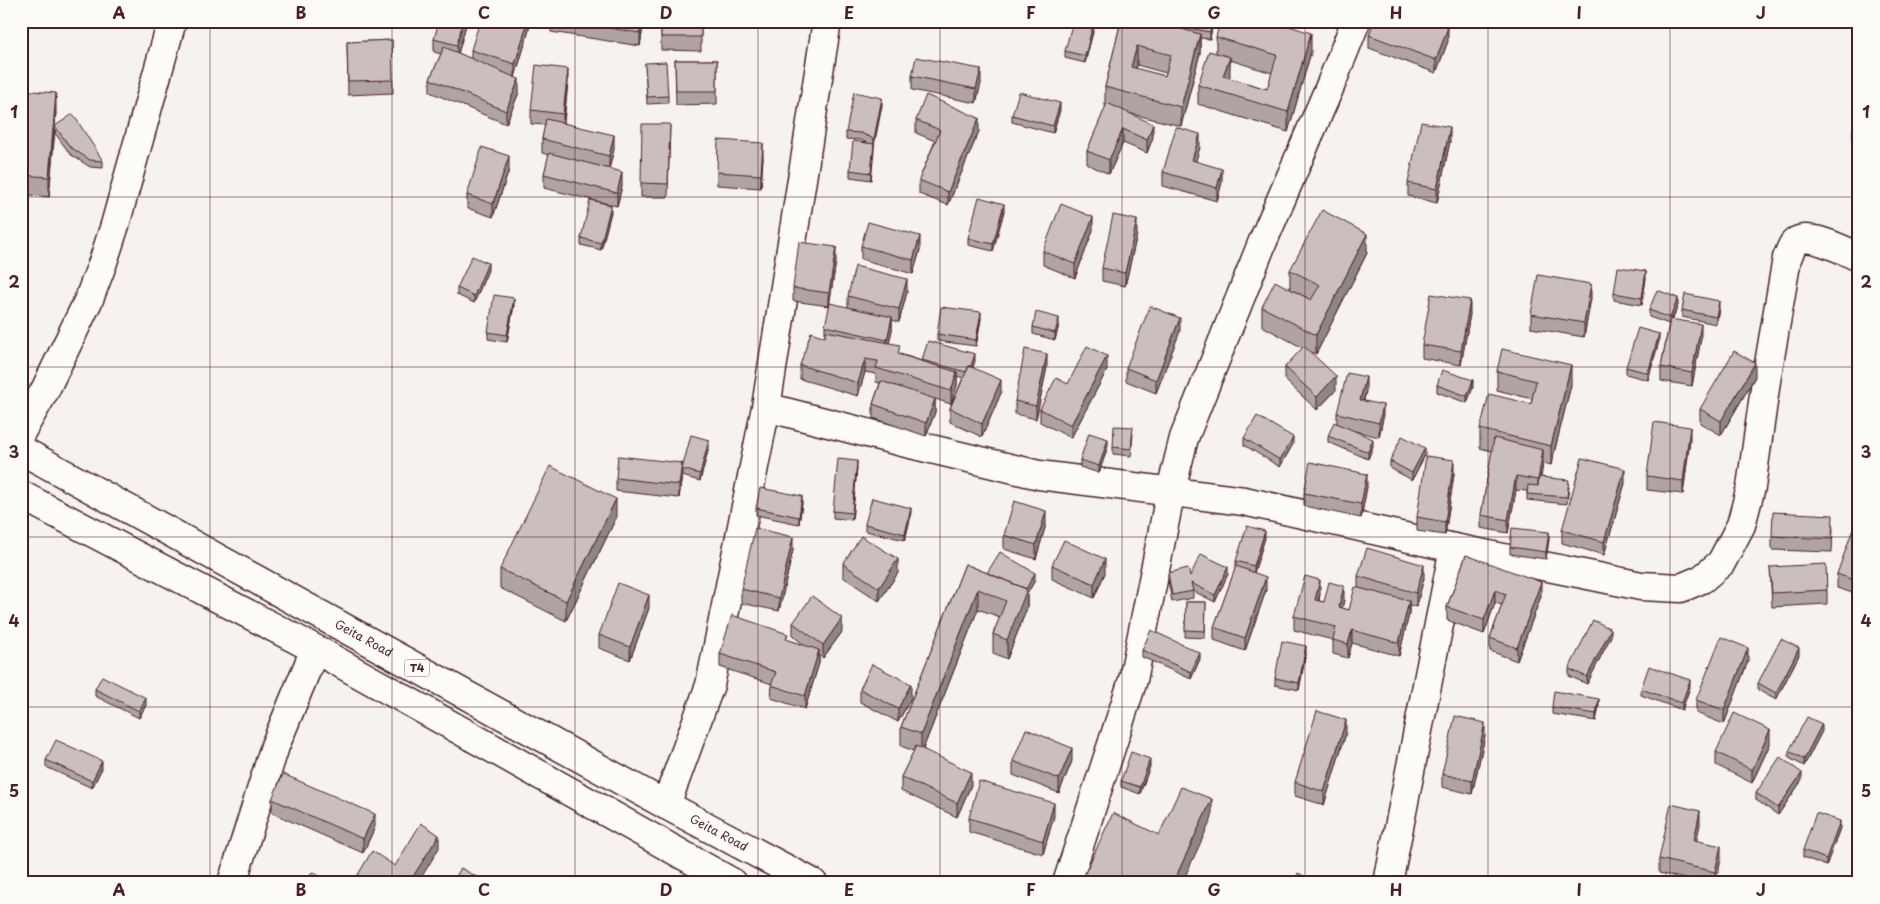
<svg xmlns="http://www.w3.org/2000/svg" width="1880" height="904" viewBox="0 0 1880 904" font-family="'Playpen Sans',sans-serif">
<style>
.lines{fill:none;stroke-linecap:round;stroke-linejoin:round}
.minor-casing{stroke:#4a1f2b;stroke-width:31}
.highway-casing{stroke:#4a1f2b;stroke-width:31}
.minor{stroke:#fdfcf7;stroke-width:28}
.highway{stroke:#fdfcf7;stroke-width:28}
.wall{fill:#afa4a3;stroke:#4a1f2b;fill-rule:evenodd}
.shaded-wall{fill:#8e8685;stroke:#4a1f2b}
.building{fill:#cbbfbe;stroke:#4a1f2b;fill-rule:evenodd}
.grid{fill:none;stroke:#4a1f2b;stroke-width:1;stroke-opacity:0.55}
.labels{text-anchor:middle;stroke-width:4;stroke-linejoin:round;paint-order:stroke}
.shield{fill:#fdfcf7;stroke:#806168;stroke-width:1}
.shield-label{font-size:11px;font-weight:bold;fill:#4a1f2b}
.street-label{font-size:12px;fill:#4a1f2b;stroke:#fdfcf7}
.neatline{fill:none;stroke:#4a1f2b;stroke-width:2}
.grid-label{font-size:16px;text-anchor:middle;font-weight:bold;fill:#4a1f2b}
</style>
<rect width="100%" height="100%" fill="#f6f3ef"/>
<filter id="ink" filterUnits="userSpaceOnUse"><feTurbulence type="fractalNoise" baseFrequency=".02" numOctaves="2"/><feDisplacementMap in="SourceGraphic" scale="10" xChannelSelector="R" yChannelSelector="G"/><feConvolveMatrix kernelMatrix="1 2 1 2 8 2 1 2 1" color-interpolation-filters="sRGB"/></filter>
<g filter="url(#ink)">
<g class="lines">
<g class="minor-casing">
<path id="minor" d="M766,407L902,442L1039,475L1244,501L1454,548L1588,575L1641,586L1681,588L1702,579L1721,563L1741,525L1751,487L1766,381L1787,258C1790,253 1791,244 1797,241C1811,233 1845,251 1859,257
M21,432L45,390L89,299L103,262L115,225L172,21
M21,495L315,649L733,883
M666,805L710,685L766,407L827,21
M232,883L275,746L315,649
M1067,883L1133,680L1171,490L1184,438L1263,241L1331,84L1356,21
M1388,883L1454,548"/>
</g>
<g class="highway-casing">
<g id="highway">
<path id="s1" d="M21,450L666,805L813,883"/>
</g>
</g>
<use href="#minor" class="minor"/>
<use href="#highway" class="highway"/>
</g>
<path class="wall" d="M111,21H147L144,26L112,27Z
M467,21L458,53L471,59V50L529,21V30L515,77L519,92L506,124L430,92V79L441,54L434,52V39Z
M551,21H644L640,46L551,32Z
M661,21H701V51L661,50Z
M1121,21L1177,28L1178,21H1213L1210,39L1200,38V53L1181,126L1128,113L1153,137L1147,153L1123,143L1109,174L1087,164V151L1106,107L1105,106V87ZM1137,65L1166,73L1165,76L1136,69Z
M1094,28L1085,63L1065,58V51Z
M1369,35L1448,41L1436,73L1369,48Z
M1216,37L1311,52L1288,132L1198,104V85L1216,53ZM1230,60L1272,73L1267,89L1229,78Z
M392,40L393,93L348,95L347,42Z
M675,60H717V104L676,105Z
M645,63L668,96V103L647,104Z
M912,76L981,83L976,103L912,90Z
M568,82L564,123L614,149L609,169L622,186L617,206L544,188V174L549,155L542,153V139L545,125L531,124V110Z
M21,90L56,112L55,126L103,161V168L90,167L70,154L55,133V130L49,197L21,194Z
M882,105L874,144L871,180L850,177V170L868,143L861,140L846,139V132Z
M1060,110L1053,133L1012,122V115Z
M916,120L979,131L948,205L919,194V180L935,141L916,133Z
M670,124L668,197H641V183Z
M1853,128H1859V162H1853Z
M1450,141L1437,203L1408,196V183Z
M1200,147L1195,161L1222,182L1217,201L1163,186V172Z
M763,157L761,188L717,185V172Z
M509,170L493,217L467,208V195Z
M1004,211L993,251L968,245V238Z
M611,212L601,250L581,245V238Z
M1093,230L1075,278L1043,265V251Z
M1137,234L1125,286L1102,281V268Z
M861,246L920,250L913,274L861,259Z
M1367,253L1316,354L1309,351L1336,390L1317,410L1285,380V367L1303,348L1262,326V307L1311,300L1290,289V270Z
M836,261L829,306L793,301V288Z
M488,270L474,303L457,295V288Z
M1646,278L1642,305L1614,300V293Z
M907,292L899,322L892,320V330L889,343L900,354L922,361V360L975,361L973,367L1001,393L982,437L950,422V408L963,378L957,376V385L951,404L935,399V412L926,436L873,418V404L880,383L876,382V374L865,372L858,396L800,379V365L825,337V326L848,307V296Z
M1591,298L1584,337L1531,328V314Z
M514,305L507,342L488,339V332Z
M1678,305L1673,319L1701,338L1692,386L1661,381V367L1669,324L1649,317V310Z
M1719,308L1716,324L1682,317V310Z
M1470,314L1461,365L1422,358V345Z
M981,319L976,346L937,341V334Z
M1059,325L1055,340L1033,334V327Z
M1180,331L1156,393L1126,381V368Z
M1659,341L1648,380L1626,374V367Z
M1047,367L1036,419L1015,414V401Z
M1107,370L1071,438L1040,422V409L1068,384Z
M1497,371L1571,385L1551,465L1543,463L1541,478L1569,487L1567,504L1527,500V491L1516,490L1508,533L1481,528V515L1492,451L1480,448V429L1531,404L1532,399L1497,390Z
M1755,377L1721,435L1700,423V409Z
M1437,385L1473,387L1467,403L1437,392Z
M1366,391L1364,400L1383,418L1379,437L1355,431L1373,446L1368,459L1328,442V436L1337,423V413Z
M1133,434L1131,456L1113,454V447Z
M1244,438L1293,444L1280,467L1244,445Z
M1690,440L1683,494L1647,490V476Z
M1108,446L1099,473L1080,467V460Z
M709,447L700,481L682,476L679,498L616,491V478L682,469Z
M1425,455L1412,480L1390,468V461Z
M857,468L852,520L833,518V511Z
M1454,474L1445,535L1417,531V517Z
M1625,483L1604,555L1562,543V530Z
M1367,487L1361,518L1304,506V493Z
M802,503L799,524L756,515V508Z
M911,515L905,540L865,531V524Z
M616,518L566,621L500,588V569Z
M1046,524L1036,559L1004,549V535Z
M1833,528L1832,552L1772,550V536Z
M1859,531V595L1837,588V574Z
M1265,538L1254,572L1266,590L1245,651L1214,640V627L1236,567V561Z
M1549,539L1546,559L1510,554V547Z
M793,550L779,611L741,603V589Z
M1466,555L1541,596L1517,661L1490,651V638L1502,605L1495,603L1484,634L1447,620V607Z
M843,564L898,573L879,601L843,577Z
M965,564L987,573L1035,580L1027,594V608L1007,659L993,653V634L1000,617L978,609L923,749L971,785L957,817L901,791V777L914,751L901,746V727Z
M1052,565L1105,573L1094,598L1052,579Z
M1770,567L1827,590V604L1772,607Z
M1168,573L1190,576L1228,574L1215,602L1193,591V598L1172,602L1168,580Z
M1358,576L1424,578L1416,607L1409,605V614L1399,656L1352,643L1348,658L1333,654V640L1294,630V616L1320,594L1319,601L1324,602L1344,600L1342,608L1349,610L1358,588Z
M1186,602H1206L1205,638L1185,637Z
M649,608L630,660L599,648V635Z
M793,623L842,632L823,658L819,655V663L805,709L771,698L772,684L720,667V654L788,640L804,645L793,636Z
M1611,636L1587,684L1569,676V669Z
M1142,650L1200,659L1191,679L1142,657Z
M1306,653L1299,690L1275,685V678Z
M1799,655L1776,700L1758,690V683Z
M1748,661L1724,724L1696,713V700Z
M1690,687L1682,710L1641,695V689Z
M95,689L146,705L139,718L95,696Z
M860,689L911,698L898,722L860,702Z
M1599,705L1596,721L1552,714V707Z
M1822,731L1804,766L1789,758V751Z
M1346,733L1324,805L1295,796V782Z
M1485,736L1472,794L1442,787V774Z
M1770,744L1752,783L1716,765V752Z
M46,760L102,768L92,788L46,767Z
M1013,761H1072L1059,793L1013,775Z
M1150,766L1140,794L1121,787V781Z
M1802,780L1778,815L1756,800V793Z
M272,799L375,827L363,853L272,813Z
M1054,816L1043,854L969,832V818Z
M1700,824L1696,840L1721,859L1715,883H1703L1659,873V859Z
M1840,828L1826,866L1803,857V850Z"/>
<path class="shaded-wall" d="M463,21H467L457,58V45Z
M528,21H529V30L515,77V64Z
M642,21H644L640,46V33Z
M1094,21V28L1085,63V56Z
M1212,21H1213L1210,39V32Z
M1448,27V41L1436,73V60Z
M1311,33V52L1288,132V112Z
M1200,34V53L1181,126V107Z
M1137,46V65L1131,87V67Z
M1230,57V76L1224,93L1223,76Z
M568,69V82L563,127V114Z
M981,69V83L976,103V89Z
M519,79V92L506,124V111Z
M56,93V112L49,197V177Z
M882,98V105L874,146V139Z
M1060,103V110L1053,133V126Z
M979,118V131L948,205V192Z
M1153,124V137L1147,153V140Z
M1450,127V141L1437,203V189Z
M1123,129V143L1109,174V160Z
M1200,134V147L1192,174V160Z
M614,135V149L609,169V156Z
M763,143V157L761,188V175Z
M874,144V151L871,180V173Z
M509,156V170L493,217V204Z
M1222,169V182L1217,201V188Z
M622,172V186L617,206V193Z
M1004,204V211L993,251V244Z
M611,205V212L601,250V243Z
M1093,217V230L1075,278V264Z
M1137,220V234L1125,286V273Z
M1367,234V253L1316,354V335Z
M920,236V250L913,274V260Z
M836,247V261L829,306V293Z
M488,263V270L474,303V296Z
M1646,271V278L1642,305V298Z
M907,279V292L899,322V309Z
M1591,284V298L1584,337V323Z
M514,298V305L507,342V335Z
M1678,298V305L1670,325V318Z
M1470,300V314L1461,365V351Z
M1719,301V308L1716,324V317Z
M981,312V319L976,346V340Z
M892,317V330L887,353V340Z
M1059,318V325L1055,340V333Z
M1180,318V331L1156,393V380Z
M1701,324V338L1692,386V373Z
M1659,334V341L1648,380V373Z
M975,354V361L969,379V372Z
M1047,354V367L1036,419V406Z
M1107,356V370L1071,438V425Z
M865,359V372L858,396V383Z
M1755,363V377L1721,435V421Z
M1571,365V385L1551,465V446Z
M957,372V385L951,404V391Z
M1336,376V390L1317,410V397Z
M1366,377V391L1360,413V400Z
M1001,380V393L982,437V424Z
M1473,380V387L1467,403V396Z
M935,399V412L926,436V423Z
M1383,405V418L1379,437V423Z
M1690,427V440L1683,494V481Z
M1293,437V444L1280,467V460Z
M1108,439V446L1099,473V466Z
M1373,439V446L1368,459V452Z
M709,440V447L700,481V474Z
M1425,448V455L1412,480V473Z
M1543,450V463L1538,493V480Z
M1454,460V474L1445,535V522Z
M857,461V468L852,520V513Z
M682,463V476L679,498V485Z
M1625,469V483L1604,555V542Z
M1367,474V487L1361,518V504Z
M1516,476V490L1508,533V520Z
M802,496V503L799,524V517Z
M616,499V518L566,621V601Z
M911,508V515L905,540V534Z
M1046,511V524L1036,559V545Z
M1265,531V538L1254,573V566Z
M1549,532V539L1546,559V552Z
M793,537V550L779,611V598Z
M898,559V573L879,601V588Z
M1105,559V573L1094,598V584Z
M1424,565V578L1416,607V593Z
M1228,567V574L1215,602V595Z
M1035,573V580L1027,594V608L1007,659V640L1022,595Z
M1266,577V590L1245,651V638Z
M1320,580V594L1315,613V600Z
M1541,582V596L1517,661V648Z
M1344,586V600L1339,621V607Z
M978,589V609L921,754V734Z
M1495,590V603L1484,634V620Z
M649,595V608L630,660V647Z
M1409,601V614L1399,656V643Z
M842,618V632L823,658V645Z
M1611,629V636L1587,684V677Z
M1352,630V643L1348,658V644Z
M1306,646V653L1299,690V683Z
M1748,648V661L1724,724V710Z
M1799,648V655L1776,700V693Z
M819,650V663L805,709V696Z
M1200,653V659L1191,679V672Z
M1690,680V687L1682,710V703Z
M911,684V698L898,722V709Z
M146,698V705L139,718V711Z
M1599,699V705L1596,721V714Z
M1346,720V733L1324,805V792Z
M1485,723V736L1472,794V781Z
M1822,724V731L1804,766V759Z
M1770,730V744L1752,783V770Z
M1072,748V761L1059,793V779Z
M1150,759V766L1140,794V787Z
M102,761V768L92,788V781Z
M971,772V785L957,817V803Z
M1802,773V780L1778,815V808Z
M1212,799V818L1182,883H1173Z
M1054,803V816L1043,854V841Z
M1700,811V824L1694,853V840Z
M375,814V827L363,853V839Z
M1840,821V828L1826,866V859Z
M439,835V848L418,883H409Z
M1721,846V859L1715,883V872Z"/>
<path class="building" d="M439,21H463L457,45L434,39Z
M480,21H528L515,64L471,50Z
M567,21H642L640,33Z
M661,21H701V37H661Z
M1073,21H1094L1085,56L1065,51Z
M1121,21H1152L1200,34L1181,107L1105,87ZM1137,46L1171,55L1165,76L1131,67Z
M1178,21H1212L1210,32L1177,26Z
M1220,21H1273L1311,33L1288,112L1198,85L1209,51L1230,57L1223,76L1267,89L1277,55L1216,37Z
M1374,21H1431L1448,27L1436,60L1369,35Z
M392,40L393,80L348,81L347,42Z
M444,47L519,79L506,111L430,79Z
M916,57L981,69L976,89L912,76Z
M675,60H717V91H676Z
M666,62L668,96L647,97L645,63Z
M536,65L568,69L563,114L531,110Z
M21,90L56,93L49,177L21,175Z
M854,92L882,98L874,139L861,133L846,132Z
M1019,92L1060,103L1053,126L1012,115Z
M926,95L979,118L948,192L919,180L940,130L916,120Z
M1107,103L1153,124L1147,140L1123,129L1109,160L1087,151Z
M73,114L103,161L90,160L70,147L55,126Z
M546,119L614,135L609,156L542,139Z
M1421,122L1450,127L1437,189L1408,183Z
M642,124H670L668,184L641,183Z
M1176,127L1200,134L1192,160L1222,169L1217,188L1163,172Z
M1853,128H1859V155H1853Z
M718,140L763,143L761,175L717,172Z
M853,141L874,144L871,173L850,170Z
M482,147L509,156L493,204L467,195Z
M549,153L622,172L617,193L544,174Z
M979,197L1004,204L993,244L968,238Z
M590,200L611,205L601,243L581,238Z
M1061,204L1093,217L1075,264L1043,251Z
M1322,210L1367,234L1316,335L1262,307L1275,281L1311,300L1320,285L1290,270Z
M1113,215L1137,220L1125,273L1102,268Z
M868,222L920,236L913,260L861,246Z
M799,242L836,247L829,293L793,288Z
M472,256L488,263L474,296L457,288Z
M855,266L907,279L899,309L848,296Z
M1618,267L1646,271L1642,298L1614,293Z
M1538,275L1591,284L1584,323L1531,314Z
M1657,290L1678,298L1670,318L1649,310Z
M1431,294L1470,300L1461,351L1422,345Z
M1685,294L1719,301L1716,317L1682,310Z
M494,295L514,298L507,335L488,332Z
M830,303L892,317L887,340L825,326Z
M1150,306L1180,318L1156,380L1126,368Z
M941,307L981,312L976,340L937,334Z
M1036,312L1059,318L1055,333L1033,327Z
M1670,319L1701,324L1692,373L1661,367Z
M1638,328L1659,334L1648,373L1626,367Z
M826,331L900,345L898,354L957,372L951,391L876,368L878,361L865,359L858,383L800,365L811,332L825,337Z
M928,341L975,354L971,366H969L966,372L922,360Z
M1087,346L1107,356L1071,425L1040,409L1056,378L1068,384Z
M1304,346L1336,376L1317,397L1285,367Z
M1025,349L1047,354L1036,406L1015,401Z
M1502,349L1571,365L1551,446L1480,429L1489,394L1531,404L1536,381L1497,371Z
M1734,351L1755,363L1721,421L1700,409Z
M969,366L1001,380L982,424L950,408Z
M1442,370L1473,380L1467,396L1437,385Z
M1347,373L1366,377L1360,400L1383,405L1379,423L1337,413Z
M881,381L935,399L926,423L873,404Z
M1257,416L1293,437L1280,460L1244,438Z
M1334,422L1373,439L1368,452L1328,436Z
M1654,422L1690,427L1683,481L1647,476Z
M1114,426L1133,427L1131,449L1113,447Z
M1089,433L1108,439L1099,466L1080,460Z
M691,435L709,440L700,474L682,469Z
M1402,436L1425,448L1412,473L1390,461Z
M1494,438L1543,450L1538,480L1516,476L1508,520L1481,515Z
M618,456L682,463L679,485L616,478Z
M1426,456L1454,460L1445,522L1417,517Z
M1582,458L1625,469L1604,542L1562,530Z
M838,459L857,461L852,513L833,511Z
M1310,462L1367,474L1361,504L1304,493Z
M550,466L616,499L566,601L500,569Z
M1539,477L1569,480L1567,497L1527,494L1528,485L1538,486Z
M760,488L802,496L799,517L756,508Z
M872,498L911,508L905,534L865,524Z
M1014,501L1046,511L1036,545L1004,535Z
M1773,512L1833,515L1832,539L1772,536Z
M1247,526L1265,531L1254,566L1236,561Z
M755,528L793,537L779,598L741,589Z
M1512,528L1549,532L1546,552L1510,547Z
M1853,529L1859,531V582L1837,574Z
M861,536L898,559L879,588L843,564Z
M1064,540L1105,559L1094,584L1052,565Z
M1367,548L1424,565L1416,593L1358,576Z
M1000,552L1035,573L1026,589L987,573Z
M1201,554L1228,567L1215,595L1191,583L1193,591L1172,595L1168,573L1188,568L1190,576Z
M1466,555L1541,582L1517,648L1490,638L1506,594L1495,590L1484,620L1447,607Z
M965,564L1027,589L1007,640L993,634L1006,601L978,589L921,734L901,727Z
M1826,564L1827,590L1772,593L1770,567Z
M1236,566L1266,577L1245,638L1214,627Z
M1305,576L1320,580L1315,600L1324,602L1329,582L1344,586L1339,607L1349,610L1355,587L1409,601L1399,643L1352,630L1348,644L1333,640L1336,627L1294,616Z
M618,583L649,595L630,647L599,635Z
M812,596L842,618L823,645L793,623Z
M1186,602H1206L1205,631L1185,630Z
M732,615L788,634L786,639L819,650L805,696L771,685L776,672L720,654Z
M1593,620L1611,629L1587,677L1569,669Z
M1151,630L1200,653L1191,672L1142,650Z
M1721,637L1748,648L1724,710L1696,700Z
M1781,639L1799,648L1776,693L1758,683Z
M1282,641L1306,646L1299,683L1275,678Z
M872,664L911,684L898,709L860,689Z
M1649,666L1690,680L1682,703L1641,689Z
M102,676L146,698L139,711L95,689Z
M1554,691L1599,699L1596,714L1552,707Z
M1317,711L1346,720L1324,792L1295,782Z
M1734,713L1770,730L1752,770L1716,752Z
M1455,716L1485,723L1472,781L1442,774Z
M1807,717L1822,724L1804,759L1789,751Z
M1026,729L1072,748L1059,779L1013,761Z
M56,740L102,761L92,781L46,760Z
M916,746L971,772L957,803L901,777Z
M1131,752L1150,759L1140,787L1121,781Z
M1780,757L1802,773L1778,808L1756,793Z
M283,774L375,814L363,839L272,799Z
M979,781L1054,803L1043,841L969,818Z
M1181,787L1212,799L1173,883L1081,882L1113,813L1159,835Z
M1671,804L1700,811L1694,840L1721,846L1715,872L1659,859Z
M1816,813L1840,821L1826,859L1803,850Z
M421,823L439,835L409,883H353L372,851L395,866Z
M461,868L487,883H452Z
M312,872L333,883H307Z
M1298,873L1318,883H1294Z"/>
</g>
<path class="grid" d="M210,21V883M392,21V883M575,21V883M758,21V883M940,21V883M1122,21V883M1305,21V883M1488,21V883M1670,21V883M21,197H1859M21,367H1859M21,537H1859M21,707H1859"/>
<g class="labels">
<rect class="shield" x="404.5" y="659.5" width="25" height="17" rx="4"/>
<g class="shield-label">
<text x="417" y="672">T4</text>
</g>
<g class="street-label">
<text dy="4" stroke="none"><textPath href="#s1" startOffset="391">Geita Road</textPath></text>
<text dy="4" stroke="none"><textPath href="#s1" startOffset="796">Geita Road</textPath></text>
</g>
</g>
<rect width="1880" height="904" fill="none" stroke="#fdfcf7" stroke-width="55"/>
<rect x="28" y="28" width="1824" height="848" class="neatline"/>
<g class="grid-label">
<text x="119" y="19">A</text>
<text x="301" y="19">B</text>
<text x="484" y="19">C</text>
<text x="666" y="19">D</text>
<text x="849" y="19">E</text>
<text x="1031" y="19">F</text>
<text x="1214" y="19">G</text>
<text x="1396" y="19">H</text>
<text x="1579" y="19">I</text>
<text x="1761" y="19">J</text>
<text x="14" y="118">1</text>
<text x="1866" y="118">1</text>
<text x="14" y="288">2</text>
<text x="1866" y="288">2</text>
<text x="14" y="458">3</text>
<text x="1866" y="458">3</text>
<text x="14" y="627">4</text>
<text x="1866" y="627">4</text>
<text x="14" y="797">5</text>
<text x="1866" y="797">5</text>
<text x="119" y="896">A</text>
<text x="301" y="896">B</text>
<text x="484" y="896">C</text>
<text x="666" y="896">D</text>
<text x="849" y="896">E</text>
<text x="1031" y="896">F</text>
<text x="1214" y="896">G</text>
<text x="1396" y="896">H</text>
<text x="1579" y="896">I</text>
<text x="1761" y="896">J</text>
</g>
</svg>
